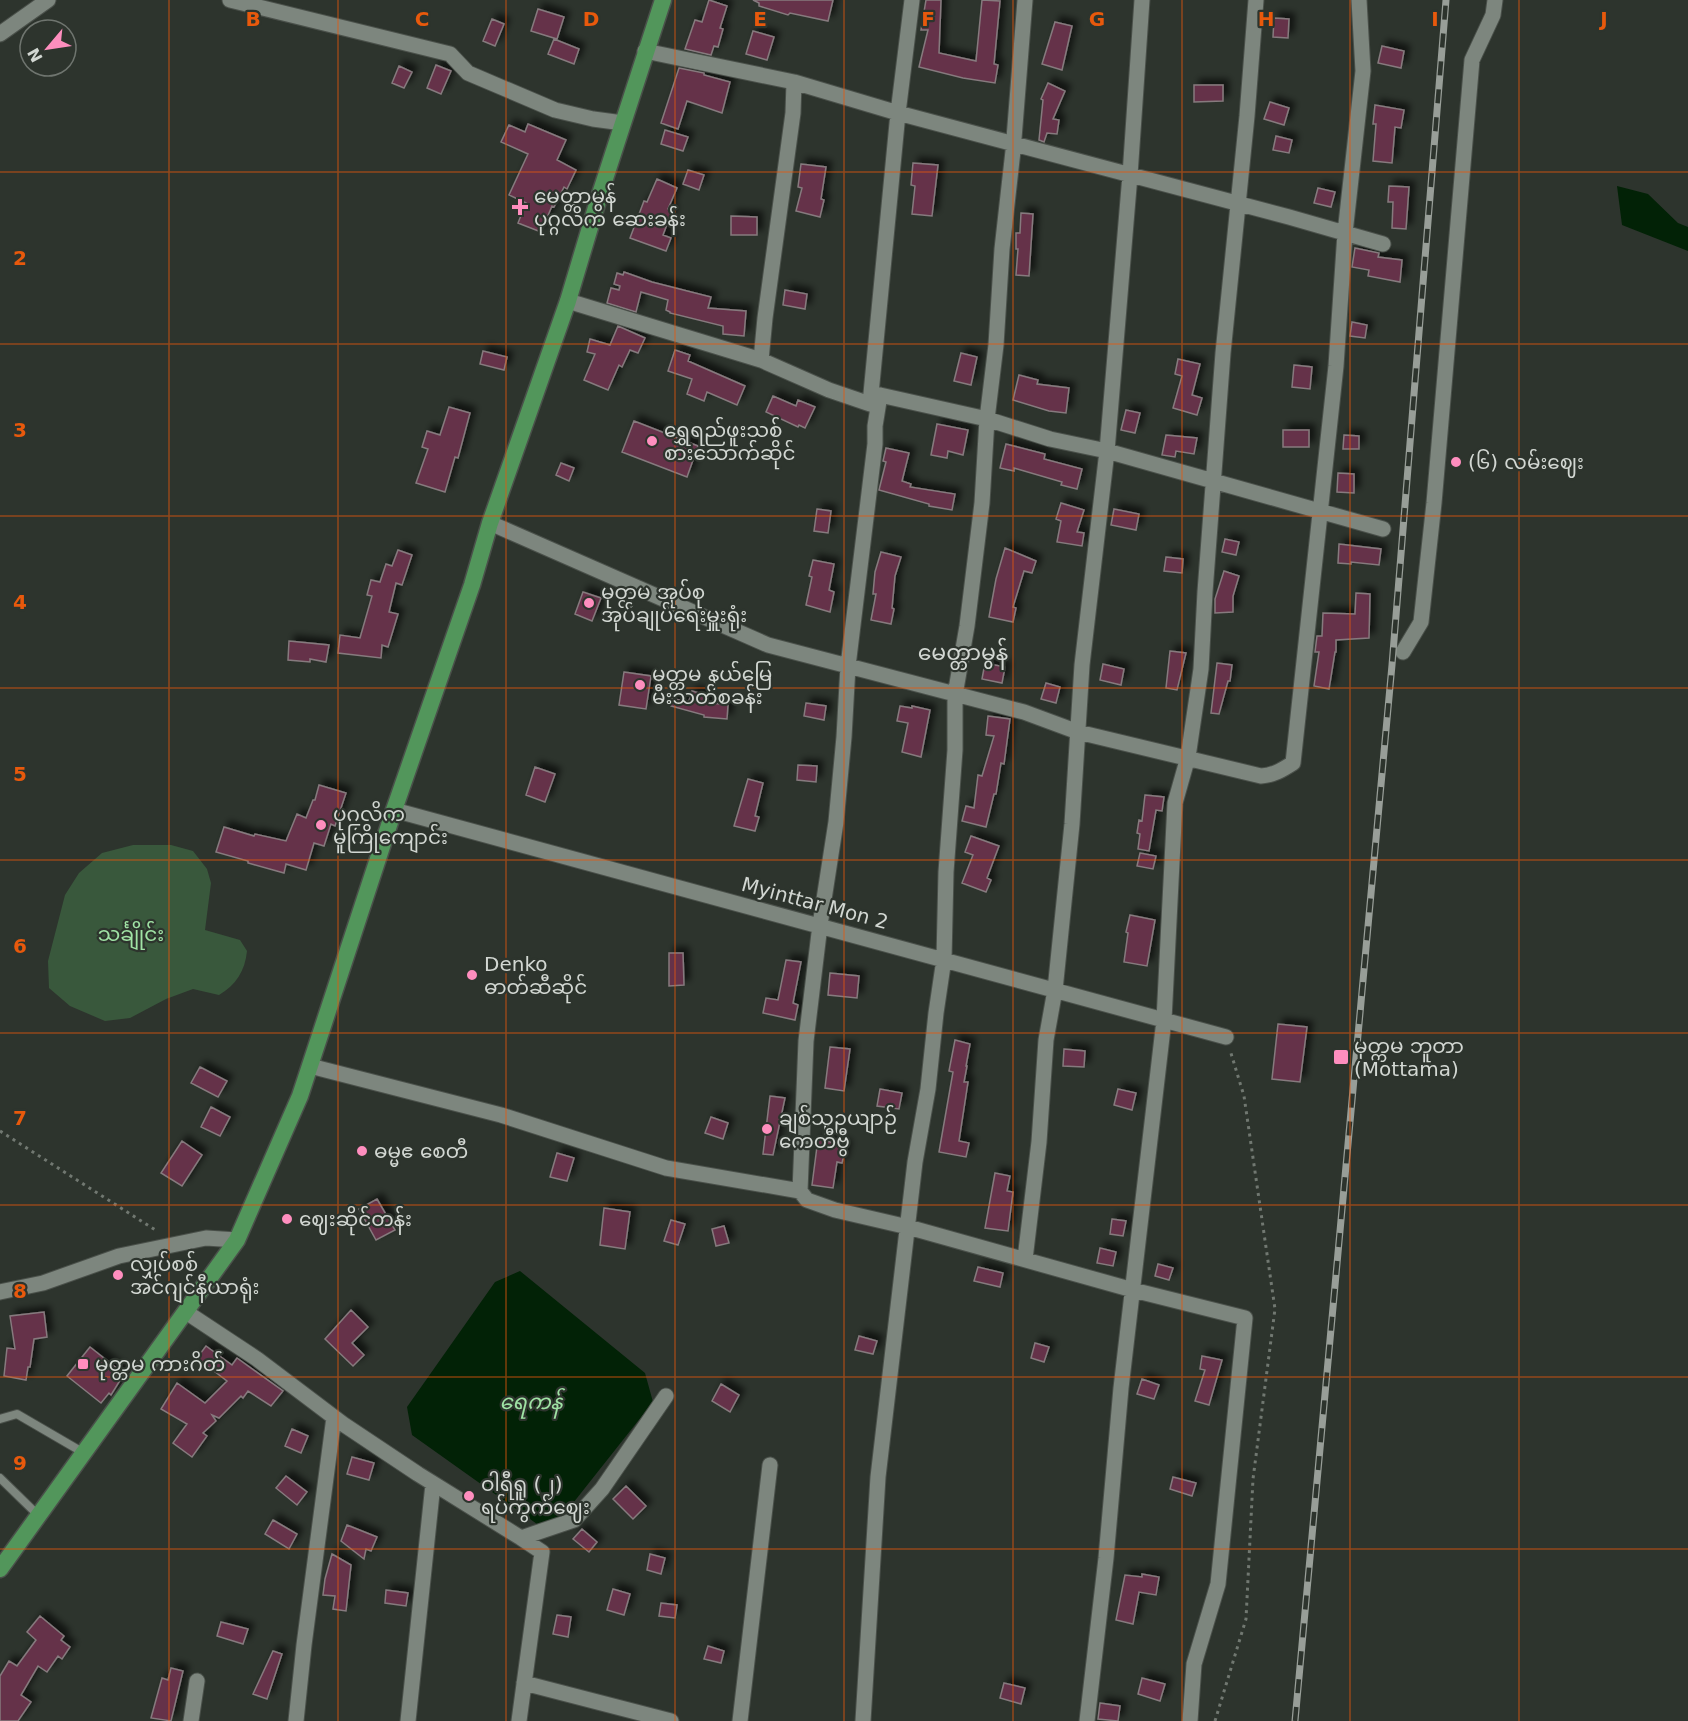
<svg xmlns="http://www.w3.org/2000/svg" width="1688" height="1721" viewBox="0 0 1688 1721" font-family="'DejaVu Sans','Noto Sans Myanmar',sans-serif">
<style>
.green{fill:#39583c}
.water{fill:#022206}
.building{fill:#653248;stroke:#867a7e;stroke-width:1.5;filter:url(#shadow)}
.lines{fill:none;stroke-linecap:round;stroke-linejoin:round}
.service-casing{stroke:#4a504a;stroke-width:10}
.minor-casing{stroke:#4a504a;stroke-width:17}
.trunk-casing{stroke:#4a504a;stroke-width:19}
.path{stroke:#717871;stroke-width:3;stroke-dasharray:3 4.5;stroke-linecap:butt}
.service{stroke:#7d867e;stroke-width:8}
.minor{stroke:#7d867e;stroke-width:15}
.trunk{stroke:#52965b;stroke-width:16}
.rail-casing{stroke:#989e98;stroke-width:7}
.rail{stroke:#2d342d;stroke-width:4.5;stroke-dasharray:14;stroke-linecap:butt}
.grid{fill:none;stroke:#e8590c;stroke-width:1.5;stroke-opacity:0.55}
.poi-dot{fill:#fe8ebe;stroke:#2d342d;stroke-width:2}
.labels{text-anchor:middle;stroke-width:4.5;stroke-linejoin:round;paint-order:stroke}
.poi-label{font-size:20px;fill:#d2d7d2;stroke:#2d342d;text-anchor:start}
.street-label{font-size:20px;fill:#d2d7d2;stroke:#2d342d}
.park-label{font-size:20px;fill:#a0e3a5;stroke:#2d342d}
.water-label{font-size:21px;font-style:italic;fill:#9fe2a4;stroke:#2d342d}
.quarter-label{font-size:22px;fill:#d2d7d2;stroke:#2d342d}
.grid-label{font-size:20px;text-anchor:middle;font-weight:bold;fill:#e8590c;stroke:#2d342d;stroke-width:4.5;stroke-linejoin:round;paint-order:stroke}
</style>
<defs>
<filter id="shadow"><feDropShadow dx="5.5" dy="-5.5" stdDeviation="3" flood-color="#0009"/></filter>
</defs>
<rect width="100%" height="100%" fill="#2d342d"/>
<path class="green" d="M133,845H171L193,851L207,869L211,883L205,930L240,940L247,951C245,971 236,985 219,995L193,989L166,999L130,1018L105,1021L70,1006L49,988L48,961L65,895L79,873L102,853Z"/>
<path class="water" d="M1617,186L1648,194L1678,223L1688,227V251L1622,225Z
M520,1271L645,1373L653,1402L562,1517L537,1524L412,1435L407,1407L495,1282Z"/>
<path class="building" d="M709,0L727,6L720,28L723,29L718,47L714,46L711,55L685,49L695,20L702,22Z
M753,0H833L828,21L790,13L788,15L759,6V3Z
M926,0H941L939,53L976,61L982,0L1000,1L994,64L998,65L995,83L963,78L919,67L928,30H921Z
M538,9L564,17L557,39L531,31Z
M1274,18L1289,19L1288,38L1273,37Z
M492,19L504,24L495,46L483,41Z
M1055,22L1072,26L1062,70L1042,64Z
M753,31L774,37L767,60L746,54Z
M554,39L579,49L574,64L548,54Z
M1382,46L1404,51L1401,68L1378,63Z
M436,65L451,71L441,94L427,88Z
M399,66L412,72L404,88L392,83Z
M679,68L704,73V75L730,82L722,113L687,101L678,129L661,123Z
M1048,83L1065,91L1053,119L1059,120L1057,134L1047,133L1044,142L1039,140L1043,100L1041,99Z
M1194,85H1223V101L1194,102Z
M1270,102L1289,108L1284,125L1264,119Z
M1375,105L1404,110L1401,128L1395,127L1392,163L1373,161L1376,124H1373Z
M528,124L566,140L557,160L576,170L567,189L564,187L554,207L552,206L541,232L518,223L526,203L509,195L528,154L501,142L509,125L525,132Z
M665,130L688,137L683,151L661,144Z
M1276,136L1292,140L1289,153L1273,150Z
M913,163L938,165L932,216L912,214L915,186L911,185Z
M801,164L826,167L821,199L824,200L820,217L796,211L802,188L798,187Z
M688,170L704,175L699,190L683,184Z
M657,179L677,188L668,209L672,211L663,235L671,238L666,251L630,238L644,201L647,202Z
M1389,186L1409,187L1406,229L1392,228L1393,202H1388Z
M1318,188L1335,192L1331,207L1314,203Z
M1021,213L1033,214L1029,276L1016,275L1018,249H1016V233H1020Z
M731,216L757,217V235H731Z
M1355,248L1379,253L1378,257L1402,260L1400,282L1368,276L1369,270L1352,267Z
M624,272L652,282L711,297L708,308L746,311L744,336L723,334V326L670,313V312L666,310L668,300L641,292L636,312L607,303L611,288L619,290L620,286L614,284L617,273L623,275Z
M785,290L807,294L805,309L783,305Z
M1352,322L1367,325L1365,338L1350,336Z
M618,326L645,338L638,353L630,350L622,367L619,365L608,390L584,380L595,354L587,352L590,339L610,345Z
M675,350L690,355L688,361L745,386L737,405L707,392L704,401L687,394L692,379L668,371Z
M483,351L507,357L504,370L480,364Z
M961,353L977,357L971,385L954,381Z
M1178,359L1200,364L1192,395L1202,398L1197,415L1173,408L1182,376L1175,374Z
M1294,365L1312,367L1310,389L1292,387Z
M1019,375L1038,380L1037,384L1069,388L1066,413L1049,411L1013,400Z
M773,396L796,406L798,400L815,407L805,428L799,425L798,427L766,412Z
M449,407L470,413L458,458L455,457L445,492L416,483L428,449L422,447L427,431L440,435Z
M1126,410L1140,413L1135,433L1121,430Z
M634,421L698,446L687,477L622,452Z
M937,424L968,430L963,455L948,451L947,458L931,455Z
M1283,430H1309V447H1283Z
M1166,435L1197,438L1194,454L1176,451L1175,457L1162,455Z
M1344,435L1359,436V449H1343Z
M1006,444L1045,454L1044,459L1082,469L1077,489L1061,485L1062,482L1014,468V471L1000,468Z
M886,448L909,453L902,481L911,484L910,487L955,494L952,510L929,506V504L879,490L886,462L883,461Z
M561,463L574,468L569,481L556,475Z
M1338,473L1354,474V493L1337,492Z
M1061,503L1084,510L1077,532L1084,533L1082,546L1057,542L1061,521L1056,519Z
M817,509L831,511L828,533L814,531Z
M1114,509L1139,514L1136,530L1111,525Z
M1225,539L1239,542L1236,555L1222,552Z
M1339,544L1381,549L1379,565L1351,562V564L1338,563Z
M1005,548L1036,561L1032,573L1024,571L1013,607L1016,608L1013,622L989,617L996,579Z
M398,550L412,555L402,585L396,583L389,612L398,614L388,647L382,645L381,658L338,653L340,635L360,638L372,596L367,595L371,580L380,582L386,564L392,566Z
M881,552L901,557L895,576L892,608L894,609L891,624L871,620L876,594H873L875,572Z
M1166,557L1183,559L1182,573L1164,571Z
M813,560L834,564L829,590L834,592L830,612L806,605L812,577L809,576Z
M1224,571L1239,576L1233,596V612L1215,613V599Z
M583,592L601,598L592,621L575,614Z
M1356,593L1370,594L1369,638L1336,640V652H1335L1329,689L1314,686L1319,652H1315L1317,636H1322L1323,613L1355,614Z
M289,641L329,645L326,662L310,659V662L288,660Z
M1170,651L1186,653L1177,690L1166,688Z
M985,663L1005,667L1002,683L982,679Z
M1217,663L1232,665L1230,681H1228L1219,714L1211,713Z
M1103,664L1124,669L1121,685L1100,680Z
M624,672L651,676L646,709L619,705Z
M1046,683L1060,687L1056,703L1041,699Z
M692,691L706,695L704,702L728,705L727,719L704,717V715L671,706L672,699L689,701Z
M806,703L826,706L824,720L804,716Z
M900,706L912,708V706L930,710L921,757L902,752L908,723L897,721Z
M988,716L1010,719L1004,764L1001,763L996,794H994L986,827L962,821L966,806L974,808L978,775L982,776L994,736L986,735Z
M798,765L817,766L816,782L797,780Z
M535,767L555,774L545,802L526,795Z
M748,779L763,783L755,816L759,817L755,831L734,826Z
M319,785L346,793L335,826L331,824L324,846L314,843L306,870L286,864L284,873L248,863V861L216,852L224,827L254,836L255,834L286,841L297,814L306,818L313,800H315Z
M1145,795L1164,797L1162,811L1156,810L1149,851L1138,849L1140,834L1137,833L1139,820L1142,821Z
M971,836L999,846L987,878L991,880L986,892L962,883L973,855L965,852Z
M1140,853L1156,856L1153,869L1137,866Z
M1130,915L1155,920L1147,966L1124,962L1128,933L1126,932Z
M669,953H683L684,985L669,986Z
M786,960L801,962L793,1003L798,1005L795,1020L763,1013L766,998L778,1000Z
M830,973L859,976L857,998L828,995Z
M1278,1024L1307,1027L1300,1082L1272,1079Z
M955,1040L970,1044L966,1066H967L964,1082H968L959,1141L969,1143L966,1157L939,1152L953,1072L949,1071Z
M830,1047L850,1049L844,1091L825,1088Z
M1064,1049L1085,1051L1084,1067L1063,1066Z
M200,1067L227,1081L218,1097L191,1083Z
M880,1089L902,1093L899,1109L877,1106Z
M1118,1089L1136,1093L1132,1110L1114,1105Z
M770,1096L785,1098L773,1155L763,1154Z
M211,1107L230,1117L220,1136L201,1127Z
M711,1117L728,1123L723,1139L705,1133Z
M818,1139L846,1146L842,1163L837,1162L833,1188L812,1185Z
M182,1141L202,1155L182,1186L161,1173Z
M557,1153L574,1158L567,1181L550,1177Z
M995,1173L1010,1176L1007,1191L1013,1192L1008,1231L985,1228Z
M377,1199L395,1230L376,1240L359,1209Z
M604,1208L630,1212L625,1249L600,1245Z
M1112,1219L1126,1221L1123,1236L1110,1234Z
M671,1220L685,1224L678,1245L664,1241Z
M724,1226L729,1243L716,1246L712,1229Z
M1100,1248L1116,1252L1113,1266L1097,1263Z
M1158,1264L1173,1268L1169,1280L1155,1276Z
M978,1267L1003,1273L1000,1287L974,1281Z
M351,1310L368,1327L352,1343L364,1355L353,1366L325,1339Z
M44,1312L47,1337L34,1339L30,1367H28L26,1380L4,1376L7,1348L15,1349L10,1316Z
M859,1336L877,1341L873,1354L855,1350Z
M1035,1343L1049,1347L1044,1362L1031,1358Z
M206,1346L232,1365L237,1358L283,1391L271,1406L248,1391L243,1398L241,1396L219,1418L212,1415L216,1421L203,1433L207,1436L192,1457L173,1443L187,1424L161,1409L177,1383L205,1403L227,1381L197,1358Z
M90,1347L124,1374L111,1395L109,1393L101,1403L67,1376Z
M1202,1356L1222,1360L1209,1405L1195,1401L1205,1370L1200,1369Z
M1142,1379L1159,1385L1154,1399L1137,1394Z
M721,1384L739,1395L730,1412L712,1401Z
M292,1429L308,1436L301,1453L285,1446Z
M352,1457L374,1463L369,1480L347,1474Z
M286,1476L307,1492L297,1505L276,1488Z
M1173,1477L1196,1483L1192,1496L1170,1489Z
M626,1486L646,1506L633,1519L613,1499Z
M273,1520L297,1534L289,1549L265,1534Z
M347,1525L377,1537L371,1551L366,1549L364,1559L341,1541Z
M582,1529L597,1542L589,1552L573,1539Z
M332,1554L351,1565L346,1611L333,1609L335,1596L323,1595L325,1579Z
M650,1554L665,1558L661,1574L647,1570Z
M1142,1574L1159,1577L1156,1595L1139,1592L1133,1624L1116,1620L1125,1575L1142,1577Z
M613,1589L630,1594L624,1615L607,1610Z
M386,1590L408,1593L406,1606L385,1603Z
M661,1603L677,1605L675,1618L659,1616Z
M557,1615L571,1617L568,1637L553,1634Z
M40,1616L64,1636L61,1640L70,1647L62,1659L58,1656L47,1672L38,1666L21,1695L31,1702L18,1721H0V1676L9,1661L17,1666L36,1640L27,1632Z
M221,1622L248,1629L243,1644L217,1636Z
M708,1646L724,1651L721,1663L704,1659Z
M273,1651L282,1654L267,1699L253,1694Z
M171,1668L183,1671L171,1721L151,1718L162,1678L168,1680Z
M1142,1678L1165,1684L1160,1701L1138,1694Z
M1004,1683L1025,1688L1021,1704L1000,1698Z
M1100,1703L1120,1706L1118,1721L1098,1719Z"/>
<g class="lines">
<g class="service-casing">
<path id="service" d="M0,1419L17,1414L84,1453
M0,1478L39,1516"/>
</g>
<g class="minor-casing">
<path id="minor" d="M230,0L450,54L468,73L555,110L593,119L623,123
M1025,0L1013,151L1002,249L996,345L987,419L1050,439L1107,451L1082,665L1072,824L1055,990L1046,1040L1039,1142L1025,1259
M1142,0L1130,175L1107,451L1383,529
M0,34L48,0
M645,51L794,82L898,113L1289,217L1383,244
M568,301L761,360L829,390L870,404L876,399
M761,360L765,318L793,113L794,82
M880,395L875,426V444L848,666L844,737L836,822L820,925L806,1041L800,1191L807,1200L835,1210L908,1227L1133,1290L1245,1318L1218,1584L1194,1664L1190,1721
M870,404L898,113L912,0
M490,523L768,645L1024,712L1078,732L1261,776C1274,775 1282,770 1293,763L1336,366L1345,233L1363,71L1359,0
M1403,652L1421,622L1434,503L1472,60L1493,15L1495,0
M394,810L1226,1037
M310,1066L501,1115L666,1168L800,1191
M0,1292L43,1283L119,1256L206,1238L237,1240
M186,1312L257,1359L343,1424L418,1474L521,1538L574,1520L602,1489L666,1396
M524,1683L671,1721
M191,1721L197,1681
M296,1721L304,1645L334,1417
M408,1721L433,1484
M519,1721L542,1552L521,1538
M740,1721L770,1465
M863,1721L878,1477L915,1162L928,1089L936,1013L944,959L946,872L955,750V695L967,626L982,503L987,419L880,395
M1087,1721L1106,1558L1121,1388L1164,1020L1175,803L1188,757L1201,669L1205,592L1223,353L1247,116L1256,0"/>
</g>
<g class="trunk-casing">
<path id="trunk" d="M0,1569L237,1240L300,1096L394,810L472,585L490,523L568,301L600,194L663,0"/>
</g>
<path class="path" d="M0,1131L157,1231
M1215,1721L1246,1619L1253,1479L1275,1309L1244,1096L1230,1050"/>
<use href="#service" class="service"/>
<use href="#minor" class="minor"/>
<use href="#trunk" class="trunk"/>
<g class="rail-casing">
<path id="rail" d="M1295,1721L1392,665L1446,0"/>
</g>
<use href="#rail" class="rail"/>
</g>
<path class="grid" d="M169,0V1721M338,0V1721M506,0V1721M675,0V1721M844,0V1721M1013,0V1721M1182,0V1721M1350,0V1721M1519,0V1721M0,172H1688M0,344H1688M0,516H1688M0,688H1688M0,860H1688M0,1033H1688M0,1205H1688M0,1377H1688M0,1549H1688"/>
<g class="poi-dot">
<path d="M517 198h6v6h6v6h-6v6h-6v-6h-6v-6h6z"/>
<circle cx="652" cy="441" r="6"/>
<circle cx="1456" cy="462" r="6"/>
<circle cx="589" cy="603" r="6"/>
<circle cx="640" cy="685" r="6"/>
<circle cx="321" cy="825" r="6"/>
<circle cx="472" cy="975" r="6"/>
<rect x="1333" y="1049" width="16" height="16" rx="3"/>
<circle cx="767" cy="1129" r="6"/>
<circle cx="362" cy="1151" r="6"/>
<circle cx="287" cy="1219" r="6"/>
<circle cx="118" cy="1275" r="6"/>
<rect x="77" y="1358" width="12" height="12" rx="3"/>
<circle cx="469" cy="1496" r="6"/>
</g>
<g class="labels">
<g class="poi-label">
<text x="534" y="203">မေတ္တာမွန်<tspan x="534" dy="23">ပုဂ္ဂလိက ဆေးခန်း</tspan></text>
<text x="664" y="437">ရွှေရည်ဖူးသစ်<tspan x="664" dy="23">စားသောက်ဆိုင်</tspan></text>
<text x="1468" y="469">(၆) လမ်းဈေး</text>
<text x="601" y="599">မုတ္တမ အုပ်စု<tspan x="601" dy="23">အုပ်ချုပ်ရေးမှူးရုံး</tspan></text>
<text x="652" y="681">မုတ္တမ နယ်မြေ<tspan x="652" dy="23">မီးသတ်စခန်း</tspan></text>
<text x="333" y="821">ပုဂ္ဂလိက<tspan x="333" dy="23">မူကြိုကျောင်း</tspan></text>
<text x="484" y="971">Denko<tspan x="484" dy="23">ဓာတ်ဆီဆိုင်</tspan></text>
<text x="1354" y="1053">မုတ္တမ ဘူတာ<tspan x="1354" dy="23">(Mottama)</tspan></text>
<text x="779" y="1125">ချစ်သူဥယျာဉ်<tspan x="779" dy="23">ကေတီဗွီ</tspan></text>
<text x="374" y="1158">ဓမ္မဧ စေတီ</text>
<text x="299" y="1226">ဈေးဆိုင်တန်း</text>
<text x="130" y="1271">လျှပ်စစ်<tspan x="130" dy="23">အင်ဂျင်နီယာရုံး</tspan></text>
<text x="95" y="1371">မုတ္တမ ကားဂိတ်</text>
<text x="481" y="1491">ဝါရီရူ (၂)<tspan x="481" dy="23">ရပ်ကွက်ဈေး</tspan></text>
</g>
<g class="street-label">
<text transform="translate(815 903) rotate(15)" y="7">Myinttar Mon 2</text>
</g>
<g class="park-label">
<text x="131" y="941">သင်္ချိုင်း</text>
</g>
<g class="water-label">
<text x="531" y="1409">ရေကန်</text>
</g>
<g class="quarter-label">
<text x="963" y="660">မေတ္တာမွန်</text>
</g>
</g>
<g class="grid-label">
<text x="253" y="26">B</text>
<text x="422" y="26">C</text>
<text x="591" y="26">D</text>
<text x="760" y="26">E</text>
<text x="928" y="26">F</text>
<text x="1097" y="26">G</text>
<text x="1266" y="26">H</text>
<text x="1435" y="26">I</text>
<text x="1604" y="26">J</text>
<text x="20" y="265">2</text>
<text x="20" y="437">3</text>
<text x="20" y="609">4</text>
<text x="20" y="781">5</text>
<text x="20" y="953">6</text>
<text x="20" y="1125">7</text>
<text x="20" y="1298">8</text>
<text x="20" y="1470">9</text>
</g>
<g transform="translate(48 48) rotate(241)"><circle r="28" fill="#2d342d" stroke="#6f756f" stroke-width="1.5"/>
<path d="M0-4.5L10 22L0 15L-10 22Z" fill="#fe8ebe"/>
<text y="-9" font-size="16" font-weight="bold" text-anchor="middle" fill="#d2d7d2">N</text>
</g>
</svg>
